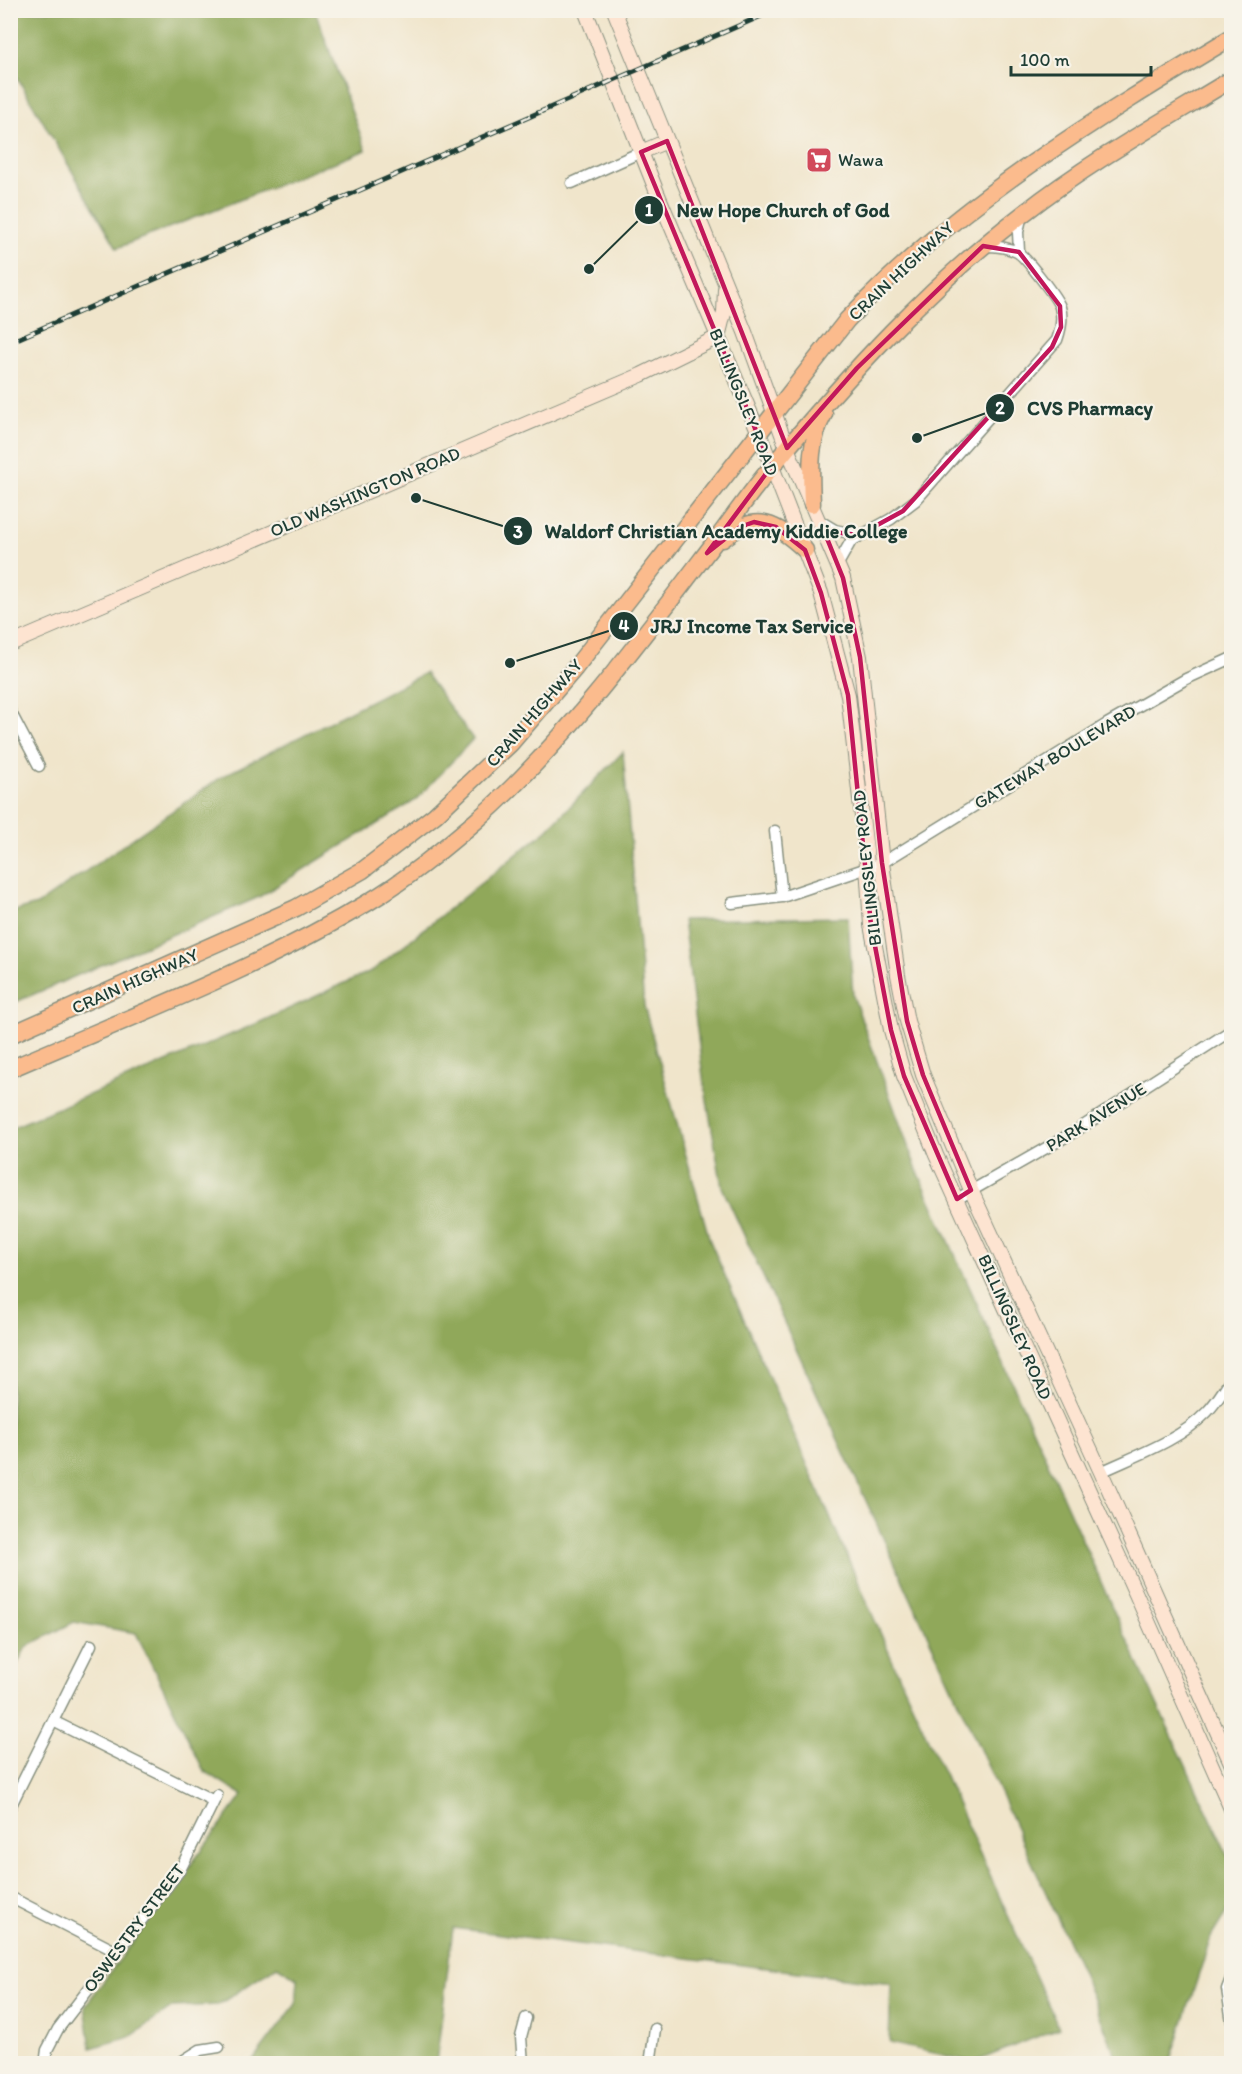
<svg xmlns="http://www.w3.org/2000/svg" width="1242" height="2074" viewBox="0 0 1242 2074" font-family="Itim,sans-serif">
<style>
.forest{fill:#90a85a;stroke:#587247;stroke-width:1.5}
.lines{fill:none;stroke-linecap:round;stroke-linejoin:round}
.minor-casing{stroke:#889180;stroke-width:13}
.secondary-casing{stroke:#889180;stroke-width:16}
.trunk-casing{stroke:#889180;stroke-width:19}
.minor{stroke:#fff;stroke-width:10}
.secondary{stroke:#fde4d1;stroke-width:14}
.trunk{stroke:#fbbb8d;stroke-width:16}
.rail-casing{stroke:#1f3d34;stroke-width:5}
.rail{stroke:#f7f3e8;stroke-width:3;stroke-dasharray:9;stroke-linecap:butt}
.marked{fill:none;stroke:#c2185b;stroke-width:4.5;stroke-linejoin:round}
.labels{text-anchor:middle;stroke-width:4.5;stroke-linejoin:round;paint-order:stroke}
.poi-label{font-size:18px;fill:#1f3d34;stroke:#f7f3e8;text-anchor:start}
.street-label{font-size:18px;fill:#1f3d34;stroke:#f7f3e8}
.leader{fill:none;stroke:#1f3d34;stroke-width:2}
.callout-dot{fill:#1f3d34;stroke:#f7f3e8;stroke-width:2}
.mark-label{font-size:18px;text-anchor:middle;font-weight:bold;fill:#fff}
.callout-label{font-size:20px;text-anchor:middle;font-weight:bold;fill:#1f3d34;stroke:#f7f3e8;stroke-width:4.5;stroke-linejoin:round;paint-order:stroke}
</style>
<rect width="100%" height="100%" fill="#f7f3e8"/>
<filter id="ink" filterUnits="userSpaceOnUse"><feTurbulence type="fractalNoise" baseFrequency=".0167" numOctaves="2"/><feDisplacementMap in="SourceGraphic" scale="12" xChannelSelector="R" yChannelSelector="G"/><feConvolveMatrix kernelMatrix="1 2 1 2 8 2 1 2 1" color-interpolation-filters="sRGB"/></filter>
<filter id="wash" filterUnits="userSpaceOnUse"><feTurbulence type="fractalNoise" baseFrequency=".008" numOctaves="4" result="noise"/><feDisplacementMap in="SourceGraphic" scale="24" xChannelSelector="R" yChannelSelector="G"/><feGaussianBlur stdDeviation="1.35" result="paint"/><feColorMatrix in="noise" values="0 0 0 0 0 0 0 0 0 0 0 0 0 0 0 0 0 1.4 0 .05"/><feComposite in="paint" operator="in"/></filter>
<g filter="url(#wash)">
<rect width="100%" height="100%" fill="#f0e5cb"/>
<path class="forest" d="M10,11H315L366,150L117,248L11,67Z
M425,673L473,739L416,800L259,897L11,1004V912L37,905L223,776Z
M623,752L644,1006L710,1241L893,1662L1059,2028L974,2062L889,2043L891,1984L453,1928L436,2063H251L296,2004L298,1979L277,1966L218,2005L173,2007L130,2037L91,2048L85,2006L243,1795L204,1771L136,1633L74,1622L26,1647L11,1677V1128L258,1023L373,970L547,830Z
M848,917L853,996L915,1165L1121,1627L1231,1862V1905L1211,1937L1170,2063H1119L1079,1965L722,1187L703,1077L683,920Z"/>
</g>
<g filter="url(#ink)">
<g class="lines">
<g class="minor-casing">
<path id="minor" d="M572,183L641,152
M1019,252L1018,232L1022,214
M820,521L835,530L859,535
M838,564L851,541L891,519L916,500L1057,340C1061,329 1063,318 1060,307C1057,298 1025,256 1017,252C1007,247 995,246 985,246
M10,711L39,766
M775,831L782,897
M732,903L782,897L882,863L1107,724L1186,679L1232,658
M957,1199L1074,1132L1232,1030
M1101,1472C1137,1455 1179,1441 1207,1412C1217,1402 1224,1389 1232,1378
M53,1721L214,1801
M10,1807L91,1645
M10,1897L117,1952
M1232,1976L1227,1989L1232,2022
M45,2064L47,2050L58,2029L180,1870L217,1795
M178,2064L200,2050L219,2047
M523,2064L521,2037L526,2018
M650,2064L655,2029"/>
</g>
<g class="secondary-casing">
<path id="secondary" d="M585,10L658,195L759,433L821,593L848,695L866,851L871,925L891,1030L904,1076L936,1155L1136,1594L1232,1811
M614,10L745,332L787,448L843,578L860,657L882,863L898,975L907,1021L923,1075L971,1190L1101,1472L1232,1765
M641,152L667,141
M718,337L724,313L725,289
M10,644L641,375L718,337"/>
</g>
<g class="trunk-casing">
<path id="trunk" d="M812,504C811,472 808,443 824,414
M723,539C756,511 777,524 805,550
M10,1035L296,908L363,870L435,815L510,744L575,668L847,320C957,203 1095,119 1232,37
M10,1069C130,1017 255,970 367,903C406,880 442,850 476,821C562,746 642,638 711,547C732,519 752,490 774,464C849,374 929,286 1023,214C1088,163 1161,122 1232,79"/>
</g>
<use href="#minor" class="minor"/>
<use href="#secondary" class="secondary"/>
<use href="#trunk" class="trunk"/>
<g class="rail-casing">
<path id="rail" d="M10,342L775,10"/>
</g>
<use href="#rail" class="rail"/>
</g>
</g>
<path class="marked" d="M667,141L787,448L857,368L983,246L1019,252L1060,306L1061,327L1052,347L903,511L859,535L824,531L843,578L860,657L882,863L907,1021L923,1075L971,1190L957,1199L904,1076L891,1030L871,925L848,695L821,593L805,550L776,527L754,522L740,527L707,553L771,467L641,152Z"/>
<defs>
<g id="supermarket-square" transform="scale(1.35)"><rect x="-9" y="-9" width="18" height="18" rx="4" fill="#d1495b" stroke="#f7f3e8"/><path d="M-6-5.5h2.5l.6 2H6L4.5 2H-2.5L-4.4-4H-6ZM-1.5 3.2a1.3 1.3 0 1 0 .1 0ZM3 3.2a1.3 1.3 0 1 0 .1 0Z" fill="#fff"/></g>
</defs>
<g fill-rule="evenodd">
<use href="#supermarket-square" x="819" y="160"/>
</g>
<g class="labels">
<g class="poi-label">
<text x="838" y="166">Wawa</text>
</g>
<g class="street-label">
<text transform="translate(901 271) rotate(-43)" y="6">CRAIN HIGHWAY</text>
<text transform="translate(744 402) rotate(68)" y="6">BILLINGSLEY ROAD</text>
<text transform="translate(365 492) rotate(-23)" y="6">OLD WASHINGTON ROAD</text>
<text transform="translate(534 713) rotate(-49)" y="6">CRAIN HIGHWAY</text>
<text transform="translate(1055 757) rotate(-31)" y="6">GATEWAY BOULEVARD</text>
<text transform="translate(867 868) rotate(-96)" y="6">BILLINGSLEY ROAD</text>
<text transform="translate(135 981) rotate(-24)" y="6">CRAIN HIGHWAY</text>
<text transform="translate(1096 1117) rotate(-32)" y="6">PARK AVENUE</text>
<text transform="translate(1015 1327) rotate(66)" y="6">BILLINGSLEY ROAD</text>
<text transform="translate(134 1928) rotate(-53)" y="6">OSWESTRY STREET</text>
</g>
</g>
<path class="leader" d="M589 269L649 210M917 438L1000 408M416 498L518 531M510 663L624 626"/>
<g class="callout-dot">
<circle cx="589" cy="269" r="6"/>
<circle cx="917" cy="438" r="6"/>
<circle cx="416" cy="498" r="6"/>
<circle cx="510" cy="663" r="6"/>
<circle cx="649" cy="210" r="15"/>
<circle cx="1000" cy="408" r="15"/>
<circle cx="518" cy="531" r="15"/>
<circle cx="624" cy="626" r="15"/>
</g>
<g class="mark-label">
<text x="649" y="216">1</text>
<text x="1000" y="414">2</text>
<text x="518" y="538">3</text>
<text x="624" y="632">4</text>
</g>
<g class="callout-label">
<text x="783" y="217">New Hope Church of God</text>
<text x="1090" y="415">CVS Pharmacy</text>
<text x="726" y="538">Waldorf Christian Academy Kiddie College</text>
<text x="752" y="633">JRJ Income Tax Service</text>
</g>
<rect width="1242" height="2074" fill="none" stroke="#f7f3e8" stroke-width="36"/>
<path d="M1011 66v9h140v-9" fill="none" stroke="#1f3d34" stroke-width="3"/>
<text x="1020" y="66" font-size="18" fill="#1f3d34" stroke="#f7f3e8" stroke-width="4.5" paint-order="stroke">100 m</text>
</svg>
